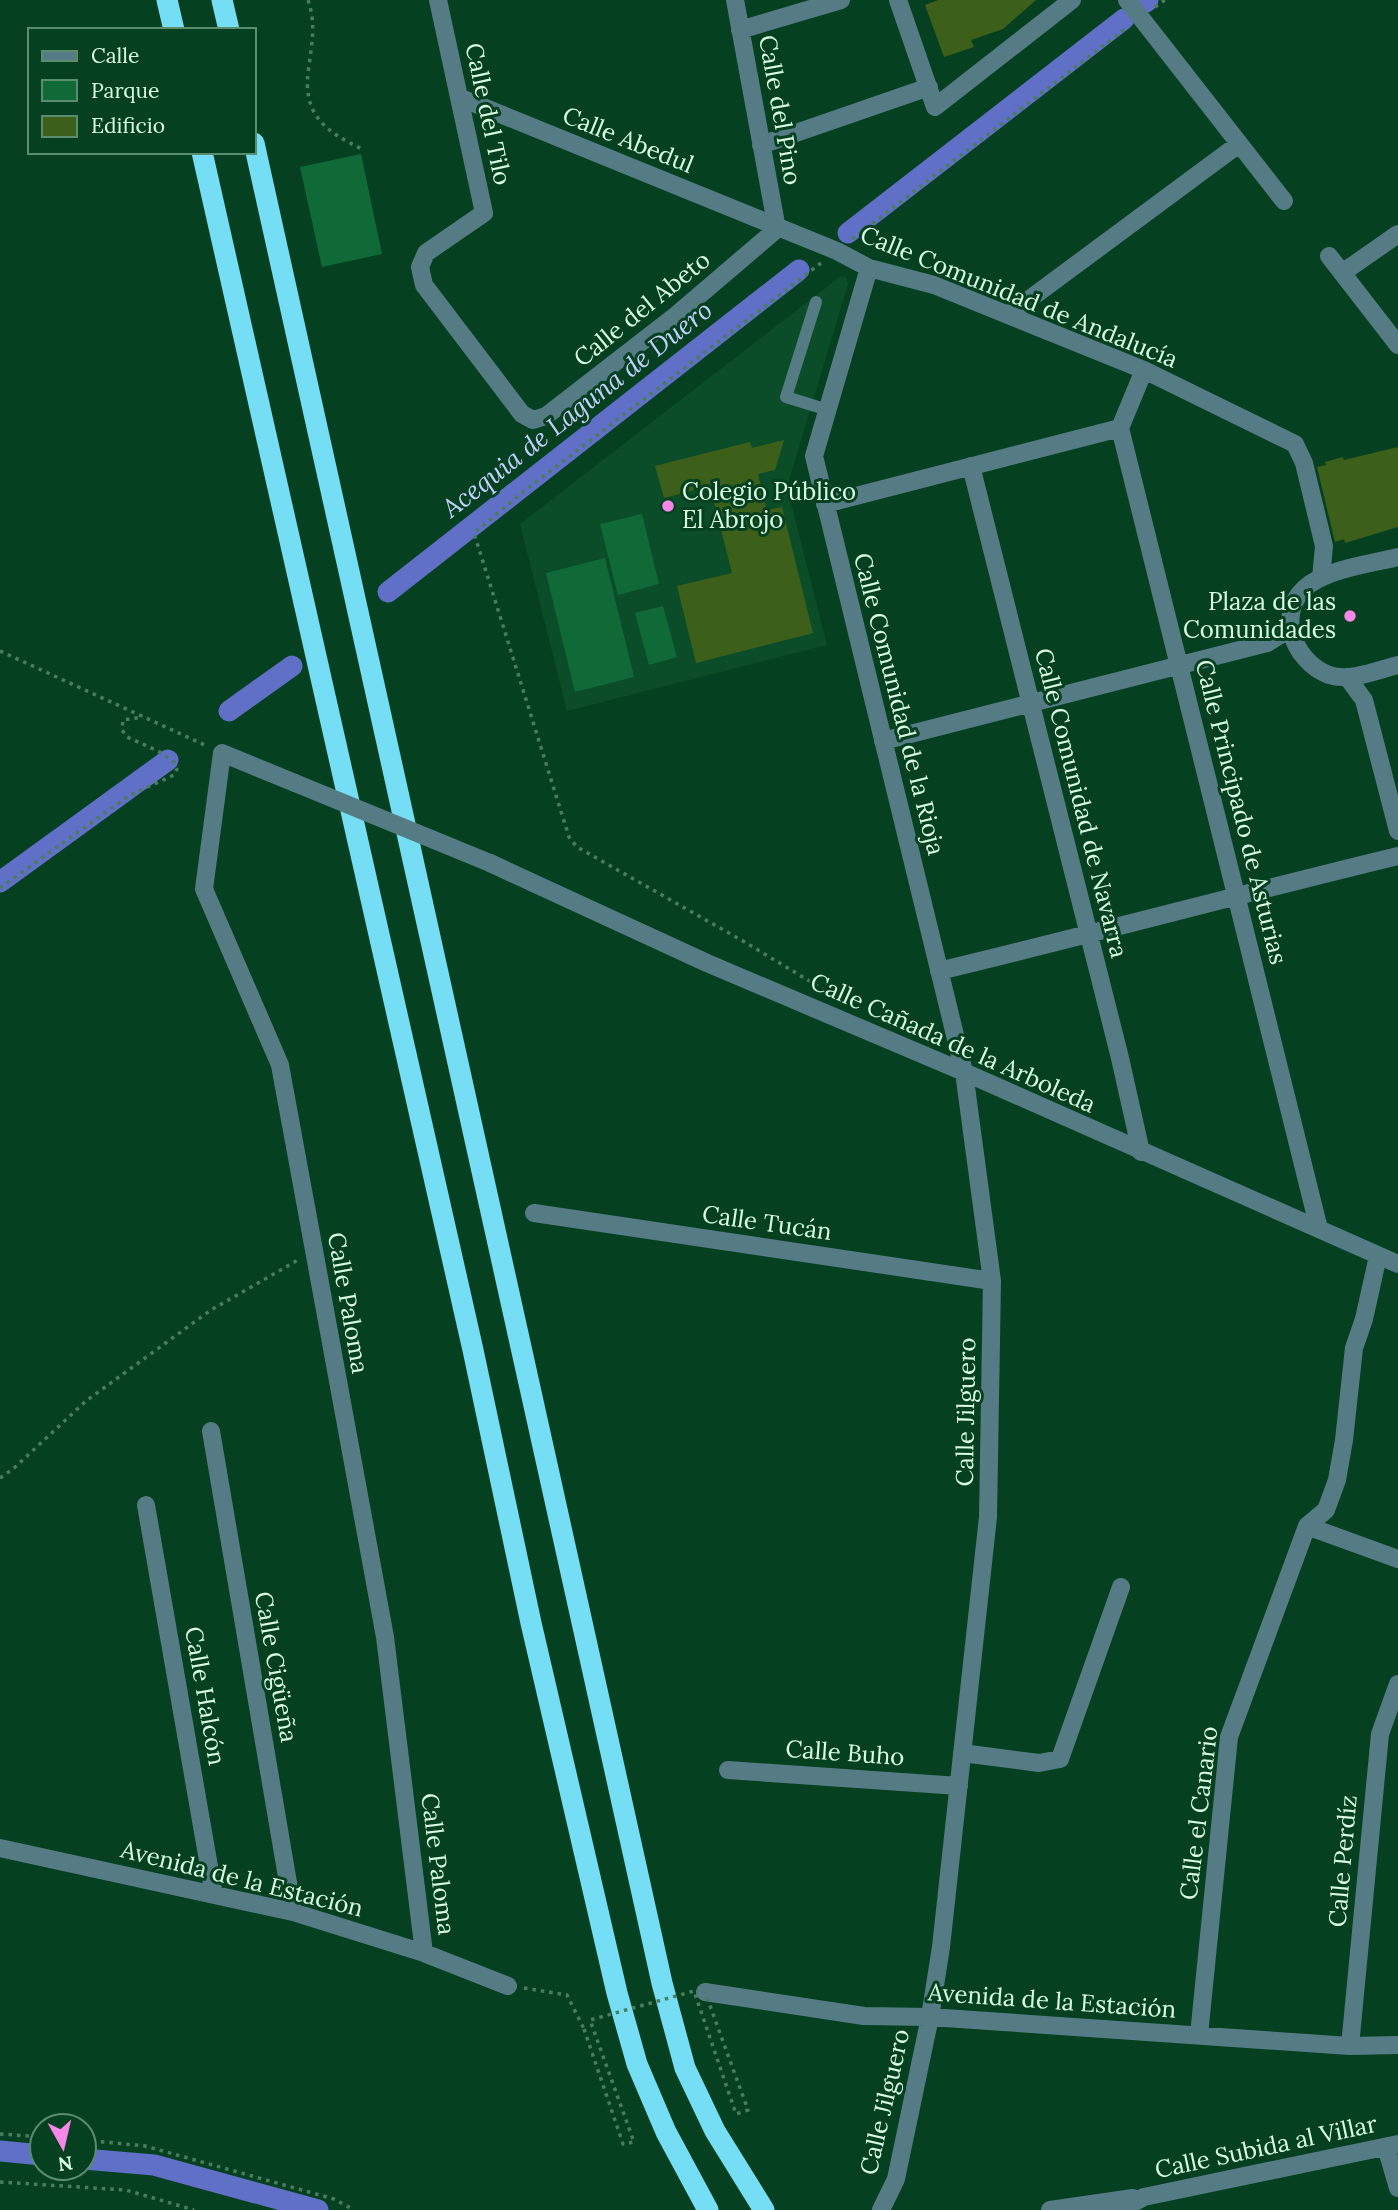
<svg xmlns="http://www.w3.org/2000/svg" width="1398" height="2210" viewBox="0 0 1398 2210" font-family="Lora,serif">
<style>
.built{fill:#0b4d28}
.green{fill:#0f6a38}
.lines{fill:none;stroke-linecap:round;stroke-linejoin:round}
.canal{stroke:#5f70c6;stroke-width:21}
.building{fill:#3c601a}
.path{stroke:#497d5e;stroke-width:3.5;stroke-dasharray:3.5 5;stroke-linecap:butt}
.lane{stroke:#557c85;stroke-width:12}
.street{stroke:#557c85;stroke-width:18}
.highway{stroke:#76def4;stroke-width:21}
.path-bridge{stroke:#497d5e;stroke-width:3.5;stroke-dasharray:3.5 5;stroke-linecap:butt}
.street-bridge{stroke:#557c85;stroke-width:18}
.poi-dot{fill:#f987e8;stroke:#054120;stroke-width:2.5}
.labels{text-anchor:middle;stroke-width:6;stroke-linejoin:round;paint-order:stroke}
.street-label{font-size:24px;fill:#dafde3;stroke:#054120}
.poi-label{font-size:24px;fill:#dafde3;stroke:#054120;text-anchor:start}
.water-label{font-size:26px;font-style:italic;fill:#c4d0fe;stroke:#054120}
</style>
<rect width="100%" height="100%" fill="#054120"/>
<path class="built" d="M841,276L846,277L848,284L787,487L827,645L567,711L520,524Z"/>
<path class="green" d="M361,154L382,254L322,267L300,167Z
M642,514L659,584L618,595L600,524Z
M605,558L634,677L575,692L546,573Z
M663,606L677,657L649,665L635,613Z"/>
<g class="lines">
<path class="canal" d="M1146,2L1148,0
M848,233L1124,19
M388,592L799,270
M229,711L292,666
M0,882L168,760
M0,2151L42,2155
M84,2159L154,2165L318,2210"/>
</g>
<path class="building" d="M938,0H1036L1003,29L971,40L974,47L944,57L925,5Z
M784,440L775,470L758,474L767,510L782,507L813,633L696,663L677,586L732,573L710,486L664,498L655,466L750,442L752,448Z
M1398,447V527L1345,543L1344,539L1335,542L1317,467L1326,465L1325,462L1343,457L1344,460Z"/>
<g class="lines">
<path class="path" d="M308,0C316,23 312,42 309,66C301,114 324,131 364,150
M1155,7L1165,0
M852,239L1126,28
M821,263L522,493L474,533L569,837L577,847L743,941L826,991
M0,651L207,746
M0,888L130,795L174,775L177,769L173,761L158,751L127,737L122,730L123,720L143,717
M0,1478L13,1469L86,1401L211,1310L298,1260
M524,1988L567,1995L584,2029
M0,2134L42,2137
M84,2140L145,2146L334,2199L354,2210
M0,2182L126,2190L194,2210"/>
<path class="lane" d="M816,302L786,397L828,410"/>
<path class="street" d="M438,0L484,213L426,253L420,267L424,285L522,414L533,420L546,416L675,316L777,229
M735,0L777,229
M898,0L935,107L1072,0
M1127,0L1284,201
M740,30L841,0
M461,98L837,251L869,268L934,285L1144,370L1295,444L1304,463L1324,546L1321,578
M761,145L929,87
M1329,256L1398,345
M869,268L814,456L964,1072L992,1281L988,1517L941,1947L930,2017L896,2179L881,2210
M1342,273L1398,234
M1008,315L1239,144
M1144,370L1120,428L1319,1229
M971,466L1120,1058L1141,1152
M825,504L1120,428
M1398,557C1370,564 1334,568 1310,584C1274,609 1292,661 1329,675C1350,682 1378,670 1398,665
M1347,677L1364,700L1398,831
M883,741L1267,643L1291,628
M295,783L222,753L204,889L280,1065L385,1637L424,1953
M490,863L707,963L964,1072L1398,1264
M939,971C1093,934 1245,893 1398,856
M534,1213L992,1281
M211,1431L293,1912
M146,1505L214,1895
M1307,1526L1326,1510L1337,1480L1344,1440L1354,1348L1364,1319L1378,1256
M1307,1526L1398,1559
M962,1753L1039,1763L1060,1759L1121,1587
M728,1770L959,1786
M0,1848L293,1912L424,1953L508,1986
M705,1992L864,2016L930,2017L1350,2046L1398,2045
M1199,2035L1229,1737L1307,1526
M1350,2046L1380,1734L1398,1684
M1386,2147L1398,2188
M1050,2210L1133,2198
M1120,2210L1144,2197L1398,2144"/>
<path class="highway" d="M167,0L174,30
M222,0L229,30
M254,143L662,1983L685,2068L715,2131L764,2210
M202,152L473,1350L531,1623L617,1993L637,2064L666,2132L708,2210"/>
<path class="path-bridge" d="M584,2029L623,2144L634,2142L590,2020L694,1991L736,2114L748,2110L705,1992"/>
<path class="street-bridge" d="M295,783L490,863"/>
</g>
<g class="poi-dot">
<circle cx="668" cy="506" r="7"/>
<circle cx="1350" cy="616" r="7"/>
</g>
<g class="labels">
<g class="street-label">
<text transform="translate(780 110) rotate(80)" y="8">Calle del Pino</text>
<text transform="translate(488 114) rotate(78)" y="8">Calle del Tilo</text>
<text transform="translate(628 140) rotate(22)" y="8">Calle Abedul</text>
<text transform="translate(1019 297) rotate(22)" y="8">Calle Comunidad de Andalucía</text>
<text transform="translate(642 309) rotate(-39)" y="8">Calle del Abeto</text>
<text transform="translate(899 704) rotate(76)" y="8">Calle Comunidad de la Rioja</text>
<text transform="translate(1081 803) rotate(76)" y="8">Calle Comunidad de Navarra</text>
<text transform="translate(1241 812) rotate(76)" y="8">Calle Principado de Asturias</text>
<text transform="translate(953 1043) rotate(24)" y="8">Calle Cañada de la Arboleda</text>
<text transform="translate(767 1223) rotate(8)" y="8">Calle Tucán</text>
<text transform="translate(348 1303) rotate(80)" y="8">Calle Paloma</text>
<text transform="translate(966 1412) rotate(-89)" y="8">Calle Jilguero</text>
<text transform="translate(276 1667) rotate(80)" y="8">Calle Cigüeña</text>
<text transform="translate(205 1696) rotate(80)" y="8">Calle Halcón</text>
<text transform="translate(845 1753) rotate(4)" y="8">Calle Buho</text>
<text transform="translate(1199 1813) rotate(-83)" y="8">Calle el Canario</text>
<text transform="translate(1343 1861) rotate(-85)" y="8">Calle Perdíz</text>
<text transform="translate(438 1864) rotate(83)" y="8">Calle Paloma</text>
<text transform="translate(242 1879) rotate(14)" y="8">Avenida de la Estación</text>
<text transform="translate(1052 2001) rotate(4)" y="8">Avenida de la Estación</text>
<text transform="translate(885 2102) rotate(-77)" y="8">Calle Jilguero</text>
<text transform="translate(1266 2147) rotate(-12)" y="8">Calle Subida al Villar</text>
</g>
<g class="poi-label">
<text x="682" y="500">Colegio Público<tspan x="682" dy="28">El Abrojo</tspan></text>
<text x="1336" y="610" text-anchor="end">Plaza de las<tspan x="1336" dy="28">Comunidades</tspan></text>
</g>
<g class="water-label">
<text transform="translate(577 409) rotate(-38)" y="9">Acequia de Laguna de Duero</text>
</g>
</g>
<rect x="28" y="28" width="228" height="126" fill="#054120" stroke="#5a8c6e" stroke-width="2"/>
<rect x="42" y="51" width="35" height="10" fill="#557c85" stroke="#5a8c6e" stroke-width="2"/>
<text x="91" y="63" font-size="21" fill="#dafde3">Calle</text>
<rect x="42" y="80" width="35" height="21" fill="#0f6a38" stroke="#5a8c6e" stroke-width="2"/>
<text x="91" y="98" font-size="21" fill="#dafde3">Parque</text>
<rect x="42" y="116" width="35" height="21" fill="#3c601a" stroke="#5a8c6e" stroke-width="2"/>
<text x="91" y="133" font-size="21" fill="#dafde3">Edificio</text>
<g transform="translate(63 2147) rotate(172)"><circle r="33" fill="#054120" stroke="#5a8c6e" stroke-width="2"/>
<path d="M0-5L12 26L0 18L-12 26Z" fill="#f987e8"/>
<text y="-10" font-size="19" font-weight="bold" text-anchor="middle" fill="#dafde3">N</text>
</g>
</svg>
